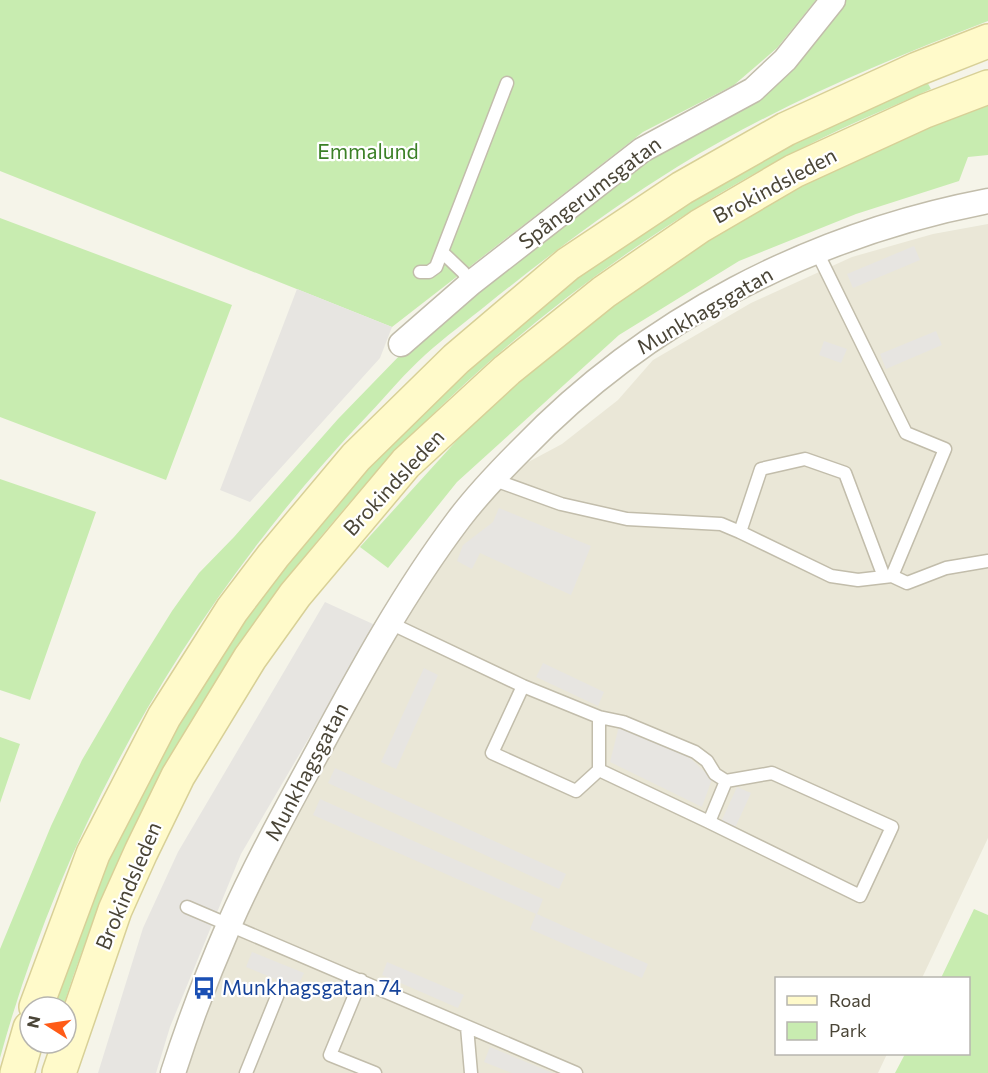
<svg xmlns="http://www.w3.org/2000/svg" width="988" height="1073" viewBox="0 0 988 1073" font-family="Commissioner,sans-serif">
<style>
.residential{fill:#eae7d7}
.green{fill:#c8ecb0}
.parking{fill:#e7e5e1}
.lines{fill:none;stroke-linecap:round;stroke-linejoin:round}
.service-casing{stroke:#c2bdab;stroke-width:15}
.minor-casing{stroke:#c2bdab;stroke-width:27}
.secondary-casing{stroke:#d8d097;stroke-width:36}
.service{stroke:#fff;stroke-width:12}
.minor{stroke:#fff;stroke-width:24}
.secondary{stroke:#fffaca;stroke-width:33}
.labels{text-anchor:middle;stroke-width:4.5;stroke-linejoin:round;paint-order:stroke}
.park-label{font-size:21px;fill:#3b8026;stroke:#fff}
.street-label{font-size:21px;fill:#4a4537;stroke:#fff}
.transit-label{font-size:21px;fill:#164399;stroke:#fff;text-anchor:start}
</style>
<rect width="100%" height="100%" fill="#f5f4e9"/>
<path class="residential" d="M988,224V838L922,978H776V1054H887L878,1073H181L228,947L287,822L417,594L466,526L517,468L562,444L618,400L653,360L751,303L852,257L933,234Z"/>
<path class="green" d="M0,0H816L777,48L734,85L643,132L392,327L0,171Z
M844,0H988V21C881,62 775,107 677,167C611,208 549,255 489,303C468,320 445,337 425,355C405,373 387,395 368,415C196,595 66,817 0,1058V949L51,826L82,760L127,683L172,611L199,573L234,537L338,419L403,352L476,291L668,144Z
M926,80L931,89C901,103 871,115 841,129C786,155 731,185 680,218C393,401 167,681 63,1007H51L87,908L113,850L175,729L240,626L297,546L425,406L545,300L659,219L780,149Z
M988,103V155L968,157L959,181L856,214L739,261L619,335L457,482L388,568L360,547L478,417L600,315L744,216L882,146Z
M0,218L232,305L166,480L0,417Z
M0,479L96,512L30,700L0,690Z
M0,737L20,744L0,803Z
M974,909L988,915V1073H895L905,1054H968V978H941Z"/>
<path class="parking" d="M914,246L920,260L853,288L847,274Z
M297,289L392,327L380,358L250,502L220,490Z
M936,331L942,345L886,369L880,354Z
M824,341L847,349L841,363L819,355Z
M499,508L591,546L571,595L480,553L472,569L457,561L463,545L493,522Z
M325,602L375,625L241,854L170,1027L156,1073H98L143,928L178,852Z
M543,663L604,692L598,706L536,677Z
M424,668L438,675L396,769L381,762Z
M619,726L689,757L712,779L702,807L610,762Z
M335,768L566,874L559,889L328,783Z
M737,787L751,793L734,830L720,824Z
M320,799L543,899L537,914L648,964L642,978L530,929L536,914L313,815Z
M252,952L304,973L297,988L246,967Z
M387,962L464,995L458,1008L382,975Z
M490,1047L553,1073H512L484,1062Z"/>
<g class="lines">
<g class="service-casing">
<path id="service" d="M442,252L463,272L471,283
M817,252L906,433L945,449L892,576L858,580L831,576L740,532L761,469L805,459L845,473L884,577
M420,272H429L436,267L507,83
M492,479L561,504L627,519L721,524L740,532
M892,576L907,583L946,568L988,561
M390,623L523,686L599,717V770L709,822L726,781L715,774L707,761L695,752L623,722L599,717
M523,686L492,753L576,791L599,770
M709,822L860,896L892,827L772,773L726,781
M187,907L576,1073
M361,980L330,1055L375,1073
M467,1027L471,1073
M246,1073L280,989"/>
</g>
<g class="minor-casing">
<path id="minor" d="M401,344L471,283L642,150L753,90L785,60L833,0
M173,1073C189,1023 208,973 229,925C255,866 287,808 318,751C361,671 404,592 459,519C478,494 500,471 522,449C647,319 811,235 988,201"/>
</g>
<g class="secondary-casing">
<path id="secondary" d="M36,1007L93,854L164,717L232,610L273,556L356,457L456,359L568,264L682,188L786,129L917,69L988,41
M17,1073L30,1028
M59,1073L115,910L141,852L178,776L250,658L295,595L406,463L507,370L604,292L700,226L794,171L925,111L988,87"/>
</g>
<use href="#service" class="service"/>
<use href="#minor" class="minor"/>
<use href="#secondary" class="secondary"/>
</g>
<defs>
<g id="bus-bare" transform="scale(1.8)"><path d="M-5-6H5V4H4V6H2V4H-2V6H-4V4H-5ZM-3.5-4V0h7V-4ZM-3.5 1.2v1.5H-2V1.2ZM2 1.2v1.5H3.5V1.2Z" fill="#1a4fb4" stroke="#fff" stroke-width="2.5" paint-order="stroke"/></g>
</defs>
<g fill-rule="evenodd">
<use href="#bus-bare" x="204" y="988"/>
</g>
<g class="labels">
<g class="park-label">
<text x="368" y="159">Emmalund</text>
</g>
<g class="street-label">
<text transform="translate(775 186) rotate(-28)" y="7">Brokindsleden</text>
<text transform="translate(590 193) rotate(-37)" y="7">Spångerumsgatan</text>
<text transform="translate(705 311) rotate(-30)" y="7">Munkhagsgatan</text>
<text transform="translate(394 483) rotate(-47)" y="7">Brokindsleden</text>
<text transform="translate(307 772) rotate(-62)" y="7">Munkhagsgatan</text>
<text transform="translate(129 886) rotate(-67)" y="7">Brokindsleden</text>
</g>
<g class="transit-label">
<text x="222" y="995">Munkhagsgatan 74</text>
</g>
</g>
<rect x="775" y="977" width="195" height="78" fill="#ffffff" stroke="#b7b5af" stroke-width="1.5"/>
<rect x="787" y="996" width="30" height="9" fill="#fffaca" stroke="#b7b5af" stroke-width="1.5"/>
<text x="829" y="1007" font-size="18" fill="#4a4537">Road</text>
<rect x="787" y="1022" width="30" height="18" fill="#c8ecb0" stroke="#b7b5af" stroke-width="1.5"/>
<text x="829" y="1037" font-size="18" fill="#4a4537">Park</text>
<g transform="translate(48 1025) rotate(282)"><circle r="28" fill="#ffffff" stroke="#b7b5af" stroke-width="1.5"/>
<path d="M0-4.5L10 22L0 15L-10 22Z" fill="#ff5b17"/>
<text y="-9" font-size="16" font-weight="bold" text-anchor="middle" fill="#4a4537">N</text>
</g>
</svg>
